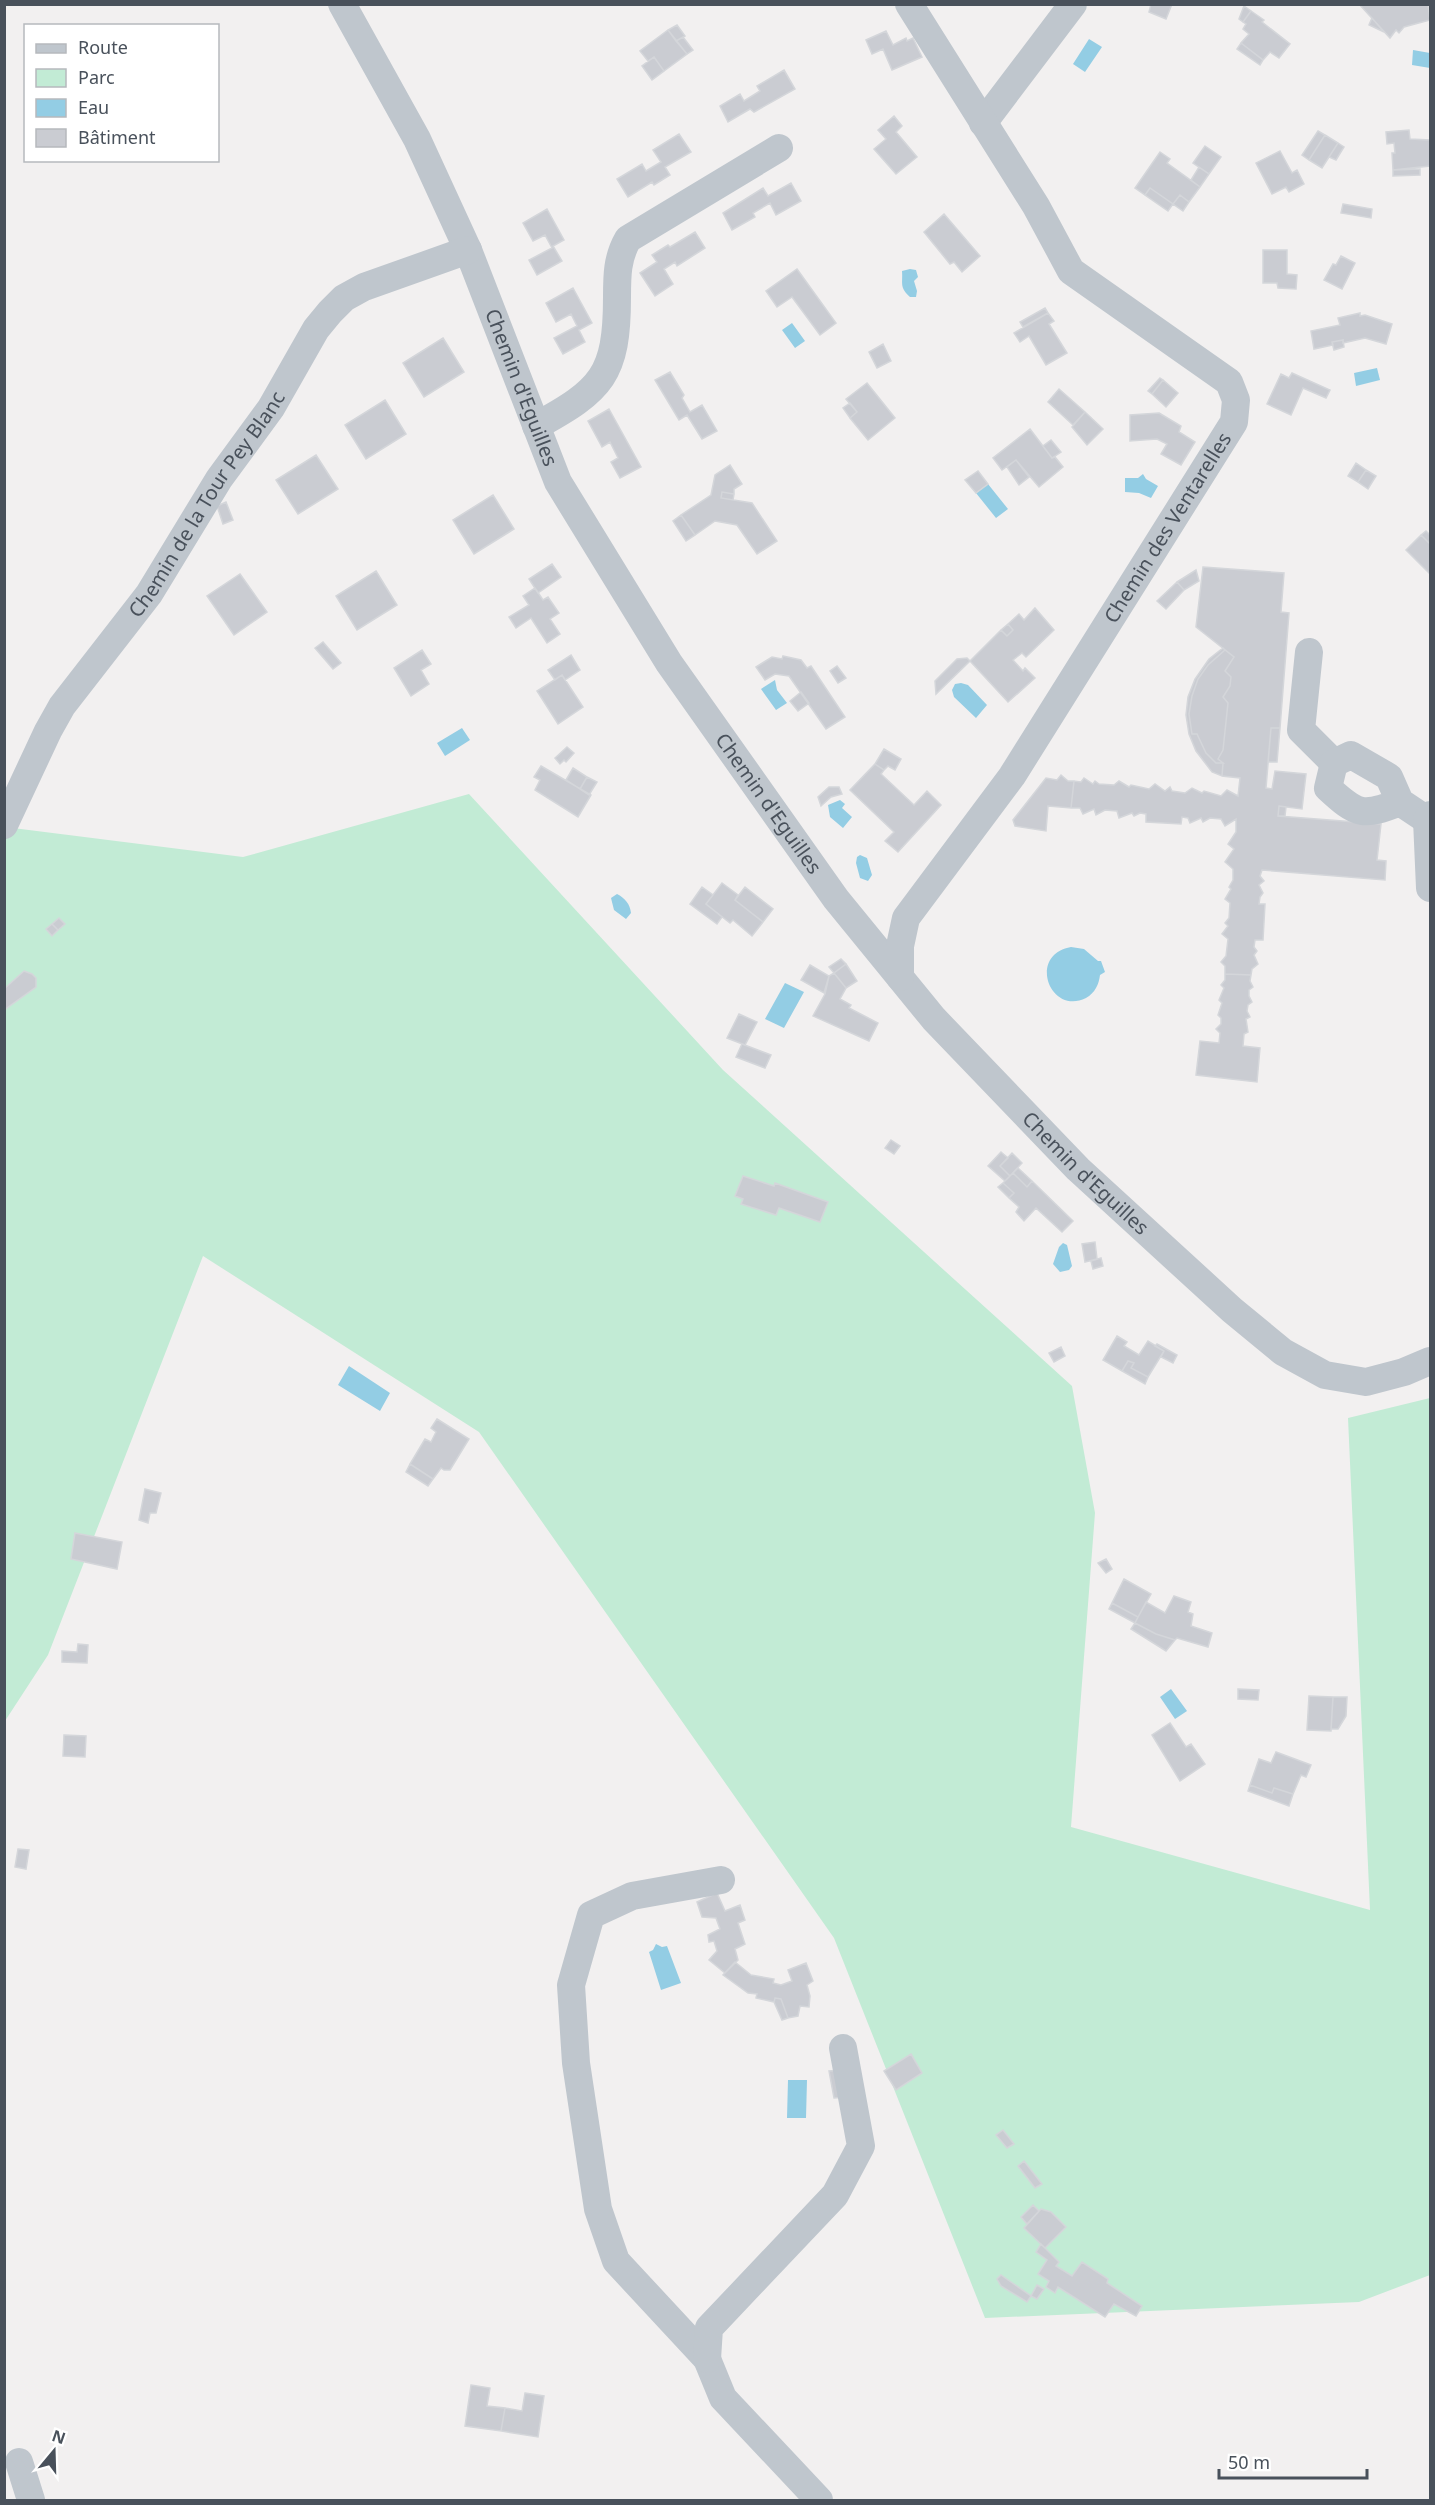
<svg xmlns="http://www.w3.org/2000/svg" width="1435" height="2505" viewBox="0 0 1435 2505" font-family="'Noto Sans',sans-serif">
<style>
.green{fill:#c2ebd5}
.water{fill:#93cde4}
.building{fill:#caccd2;stroke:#d4d6da;stroke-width:1.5}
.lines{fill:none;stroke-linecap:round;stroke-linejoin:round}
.minor{stroke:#bfc6cd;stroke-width:28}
.labels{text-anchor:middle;stroke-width:4.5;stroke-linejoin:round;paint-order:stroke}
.street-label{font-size:20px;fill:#49515b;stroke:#fff}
</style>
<rect width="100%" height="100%" fill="#f2f0f0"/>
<path class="green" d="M469,794L723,1070L1072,1386L1095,1513L1071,1827L1370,1910L1348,1418L1430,1398V2275L1359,2302L985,2318L834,1938L479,1432L203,1256L48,1655L5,1721V827L243,857Z"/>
<path class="water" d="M1089,39L1102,47L1085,72L1073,64Z
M1413,50L1430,53V68L1412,65Z
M910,269L916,270L918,277L914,281L917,291L916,297H910C899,287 903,284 902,271Z
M792,323L805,341L795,348L782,330Z
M1377,368L1380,380L1356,386L1354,373Z
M1143,474L1146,479L1158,486L1151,498L1139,493L1125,492V478H1138Z
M988,484L1008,509L996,518L976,493Z
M775,680L777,690L787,703L776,710L761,689Z
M961,683L968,685L987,705L976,718L954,697L952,690L955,684Z
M462,728L470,740L445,756L437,743Z
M840,800L845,804L842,808L852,817L843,828L830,817L828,805Z
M860,855L867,858L872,875L868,881L860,878L856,863L857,857Z
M617,894C625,898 630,904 631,913L626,919L614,910L611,898Z
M1071,947L1084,949L1098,961H1101L1105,972L1100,975C1099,984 1095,993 1086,998C1050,1016 1027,955 1071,947Z
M785,983L804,992L784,1028L765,1019Z
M1063,1243L1067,1245L1072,1266L1069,1270L1060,1272L1053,1264L1059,1247Z
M349,1366L390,1393L380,1411L338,1385Z
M1171,1689L1187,1711L1175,1719L1160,1697Z
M656,1944L662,1947L667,1946L681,1983L661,1990L649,1952L653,1950Z
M788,2080H807L806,2118H787Z"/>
<path class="building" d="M1151,4H1172L1166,19L1149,12Z
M1359,4H1428L1430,20L1404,27L1399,33L1396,30L1390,38Z
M1244,6L1251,11L1243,22L1239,19Z
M1251,11L1264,20L1262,22L1290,44L1279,58L1270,52L1263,60L1241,43L1249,34L1243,29L1246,24L1243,22Z
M1372,18L1384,32L1369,25Z
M677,25L685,36L676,41L668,30Z
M668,30L687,54L664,71L654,57L648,61L640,51Z
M886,31L893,45L906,38L907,41L913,38L922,57L892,70L883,49L872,54L866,40Z
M683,37L693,50L687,54L676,41Z
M1241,43L1263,60L1260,65L1237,49Z
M654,57L664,71L652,80L642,66Z
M784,70L795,89L754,112L750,109L728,122L720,106L740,94L744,101L760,91L757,86Z
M894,116L902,126L896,132L917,157L896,174L874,149L886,139L878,130Z
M1409,130L1410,139L1430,140V166L1393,170L1392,153H1395L1394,143L1387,144L1386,132Z
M1318,131L1325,135L1309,160L1302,155Z
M679,134L691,152L665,167L670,175L654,185L652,182L628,197L617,179L642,164L646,171L661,162L653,150Z
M1325,135L1338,143L1322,168L1309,160Z
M1338,143L1344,147L1336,160L1329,157Z
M1205,146L1221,157L1209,174L1193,163Z
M1280,151L1292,173L1297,170L1304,184L1289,192L1286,187L1272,194L1256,163Z
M1160,152L1170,159L1167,163L1200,187L1189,202L1180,195L1173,204L1150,188L1145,195L1135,188Z
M1199,167L1209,174L1200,187L1191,180Z
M1420,169V175L1393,176V170Z
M791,183L801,201L776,215L770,203L753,213L755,217L732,230L723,213L763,188L768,196Z
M1150,188L1173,204L1168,211L1145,195Z
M1180,195L1189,202L1183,211L1173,204Z
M1343,204L1372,209L1371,218L1341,213Z
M547,209L564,240L553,246L562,261L537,275L529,260L552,248L545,235L533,241L523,223Z
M944,214L980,256L962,272L954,262L950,264L924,232Z
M695,232L705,248L677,266L675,262L664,269L673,284L655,296L640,273L657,262L652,255L668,245L670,247Z
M1263,250H1287V274L1297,275L1296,289L1278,288L1277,283H1263Z
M1341,256L1355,263L1342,289L1324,280L1333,264L1336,265Z
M797,269L836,323L820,335L792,297L777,307L766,291Z
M573,288L592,323L579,330L585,342L563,354L554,338L577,326L571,314L556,322L546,303Z
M1045,308L1048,313L1023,327L1020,322Z
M1048,313L1054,321L1049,324L1067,353L1046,365L1029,336L1020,342L1014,333Z
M1360,313V316L1365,315L1392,324L1386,344L1365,338L1343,343V340L1332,342L1333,345L1314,349L1311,331L1340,325L1338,318Z
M443,338L464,372L424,397L403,363Z
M1343,340L1344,347L1334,350L1332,342Z
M883,344L891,361L877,368L869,352Z
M670,372L684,395L682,398L690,412L702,405L717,431L702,439L687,415L679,420L655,380Z
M1292,373L1330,390L1326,398L1303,388L1291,415L1267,404L1281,374L1289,378Z
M1160,378L1163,380L1152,394L1148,391Z
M1163,380L1178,393L1166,407L1152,394Z
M867,383L895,418L868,440L850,418L857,412L846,399Z
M1059,389L1085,412L1073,425L1048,402Z
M385,400L406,434L366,459L345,425Z
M850,403L857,412L850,418L843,408Z
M609,409L641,467L620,478L611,462L618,458L610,442L602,447L588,421Z
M1085,412L1103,429L1087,445L1072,427Z
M1159,413L1181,426L1179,432L1195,442L1181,465L1161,454L1167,444L1157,439L1130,441V415Z
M1030,429L1052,458L1055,457L1063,467L1039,487L1016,460L1002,470L993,458Z
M1051,440L1061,452L1052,458L1043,446Z
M316,455L338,489L298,514L276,480Z
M1016,460L1029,477L1019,485L1007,467Z
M1356,463L1366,470L1358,482L1348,476Z
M730,465L742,484L734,489V494L722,492L721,498L752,503L777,541L757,554L737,525L715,521L695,535L681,515L711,495L715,475Z
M1366,470L1376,476L1368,489L1358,482Z
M978,471L988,484L976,493L965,480Z
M722,492L734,494L733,500L721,498Z
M493,495L514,529L474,554L453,520Z
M226,502L233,520L223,524L217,506Z
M681,515L695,535L686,541L673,521Z
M1426,531L1430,535V544L1421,535Z
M1421,535L1430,544V574L1406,550Z
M552,564L561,577L538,593L529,579Z
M1203,567L1284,573L1281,612L1289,613L1280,728H1271L1266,788L1272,789L1275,771L1306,774L1302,809L1279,806L1278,816L1381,824L1377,860L1386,861L1385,880L1262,870L1260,876L1264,881L1259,885L1263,893L1260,897L1259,904H1265L1263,940H1255L1254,947L1257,951L1254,955L1258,964L1252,969L1251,975L1225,974V966L1221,962L1226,956L1228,939L1222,934L1228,926L1225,923L1229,918L1230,903L1225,899L1231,889L1229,887L1233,880V869L1225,862L1234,849L1228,844L1236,832V819L1225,826L1221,819L1210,818L1203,822L1201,818L1190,823L1188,818L1182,817L1181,824L1146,822V814L1140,813L1134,816L1132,813L1119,818L1117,811L1105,810L1096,815L1094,809L1083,814L1080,808H1071L1074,781L1081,782L1084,778L1093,784L1095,781L1099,784L1114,785L1119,781L1129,787L1131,785L1149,789L1155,784L1165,791L1170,787L1172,791L1185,793L1192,788L1202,793L1204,791L1221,796L1227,790L1238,796L1240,778L1222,776L1223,763L1218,759L1223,750L1228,703L1223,697L1230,686L1231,677L1225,671L1234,657L1196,627Z
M1196,570L1199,581L1184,590L1177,582Z
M376,571L397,605L357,630L336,596Z
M240,574L267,612L234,635L207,596Z
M1177,582L1184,590L1166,609L1157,601Z
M535,588L543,600L548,597L559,613L550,619L560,634L547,643L531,618L516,628L509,617L529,605L523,596Z
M1035,608L1054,630L1026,657L1022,653L1013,660L1023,671L1025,668L1035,678L1008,702L970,661L1001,630L1007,636L1013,630L1008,624L1019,614L1024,620Z
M1008,624L1013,630L1007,636L1001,630Z
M323,642L341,663L333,669L315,648Z
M1223,648L1225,650L1208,665L1198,679L1192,696L1189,714L1192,734H1197L1206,753L1216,763H1223L1222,776L1212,772L1196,751L1189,734L1186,715L1188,697L1195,679L1209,659Z
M422,650L431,664L421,670L429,684L411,696L394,668Z
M1225,650L1234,657L1225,671L1231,677L1230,686L1223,697L1228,703L1223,750L1218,759L1223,763H1216L1206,753L1197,734H1192L1189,714L1192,696L1198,679L1208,665Z
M571,655L580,670L565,680L562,675L555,680L548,670Z
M783,656L801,660L807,668L811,666L845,717L826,729L789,676L775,674L765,680L756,667L772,657L782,659Z
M967,658L970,661L936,694L935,681L957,659Z
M837,666L846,678L838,683L830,671Z
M562,675L583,707L558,724L537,691Z
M801,692L809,703L798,711L790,701Z
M1271,728H1280L1277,762H1268Z
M567,747L574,753L566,762L564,760L560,764L555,758Z
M884,749L901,759L895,770L888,766L884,770L875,764Z
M875,764L884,770L881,774L914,805L927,791L941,805L898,852L885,841L894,832L850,790Z
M541,766L591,795L578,817L535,790L540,780L534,777Z
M573,768L587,777L580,789L566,780Z
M1061,775L1068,781H1074L1071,808L1048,806L1046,831L1015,826L1013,820L1046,778L1057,780Z
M587,777L597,782L589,795L580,789Z
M829,787H839L842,794L831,797L821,806L818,797Z
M1279,806L1286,807L1285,816H1278Z
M722,883L738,895L735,900L763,922L752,936L733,920L730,923L706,904Z
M702,887L713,895L706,904L722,917L717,924L690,904Z
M745,887L773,909L763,922L735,900Z
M59,918L65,924L58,930L52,924Z
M52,924L58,930L52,936L46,929Z
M841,959L846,964L834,973L829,967Z
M846,964L857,981L846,988L834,973Z
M810,965L829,976L824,993L801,980Z
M24,971L32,974L36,978V987L4,1010V989Z
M834,973L846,988L840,999L851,1005L849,1008L878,1023L869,1041L813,1016L825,994L829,976Z
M1225,974L1251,975L1250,981L1253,987L1249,990V996L1252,1002L1248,1005L1247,1011L1250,1017L1246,1019L1248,1032L1244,1034L1243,1046L1260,1048L1257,1082L1196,1075L1200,1041L1219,1043L1220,1033L1216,1029L1221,1024V1018L1218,1015L1222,1003L1219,1000L1224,988L1221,985L1225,980Z
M739,1014L757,1022L745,1045L727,1038Z
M742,1044L771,1055L765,1068L736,1057Z
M891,1140L900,1146L894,1154L885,1148Z
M1001,1152L1008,1158L1000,1166L1010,1176L1005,1181L988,1166Z
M1012,1153L1022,1163L1010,1176L1000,1166Z
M1018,1168L1032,1181L1027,1187L1013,1173Z
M1013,1173L1027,1187L1032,1181L1073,1221L1062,1232L1036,1208L1024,1221L1016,1212L1019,1207L1009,1198L1014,1193L1003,1183Z
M743,1176L774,1186L775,1183L828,1202L820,1222L779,1208L776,1215L741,1204L743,1199L735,1196Z
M1003,1183L1014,1193L1009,1198L998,1187Z
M1095,1242L1097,1259L1085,1262L1082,1244Z
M1101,1258L1103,1266L1093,1269L1091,1261Z
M1117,1336L1127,1342L1124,1346L1139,1355L1148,1341L1164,1351L1148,1377L1131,1368L1134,1363L1128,1361L1122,1371L1103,1360Z
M1157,1344L1177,1355L1173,1363L1161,1357L1164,1351L1155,1346Z
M1061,1347L1065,1356L1054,1362L1049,1353Z
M1128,1361L1134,1363L1131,1368L1148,1377L1145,1384L1122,1371Z
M437,1419L469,1439L450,1470H444L441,1468L433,1479L410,1464L425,1439L431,1442L436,1432L431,1428Z
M410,1464L433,1479L428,1486L406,1472Z
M145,1489L161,1493L156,1513H150L148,1523L139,1520Z
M75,1533L122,1542L117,1569L71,1559Z
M1106,1559L1112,1569L1106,1573L1098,1563Z
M1124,1579L1151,1594L1138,1617L1112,1603Z
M1174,1596L1191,1602L1188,1612L1193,1614L1191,1626L1212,1633L1208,1647L1177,1638L1175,1640L1156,1634L1135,1623L1146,1602L1165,1613Z
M1112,1603L1138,1617L1135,1623L1109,1609Z
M1135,1623L1156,1634L1175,1640L1166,1651L1131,1629Z
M78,1644L88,1645L87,1663L62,1662V1651L77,1652Z
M1238,1689L1259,1690L1258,1700L1238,1699Z
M1309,1696L1333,1697L1331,1731L1307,1730Z
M1333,1697H1347L1346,1716L1338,1729H1331Z
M1170,1723L1186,1747L1191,1744L1205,1764L1180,1781L1152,1735Z
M64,1735L86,1736L85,1757L63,1756Z
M1276,1752L1311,1765L1306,1777L1301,1775L1293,1794L1274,1788L1272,1793L1250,1785L1259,1759L1271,1763Z
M1250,1785L1272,1793L1274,1788L1293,1794L1289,1806L1248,1791Z
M18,1849L29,1850L26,1869L15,1867Z
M717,1893L725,1911L740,1905L745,1920L738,1923L745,1944L735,1949L738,1960L725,1973L709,1960L717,1951L714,1941L709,1942L708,1935L720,1929L716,1918L702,1917L697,1902Z
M735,1962L751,1975L774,1979L773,1983L781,1985L792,1981L788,1970L806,1963L813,1981L807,1985L810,1996L809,2007L800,2006L798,2016L788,2018L781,1999L775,1998L774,2002L756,1998L757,1994L748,1993L723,1975Z
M775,1998L781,1999L788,2018L782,2020L774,2002Z
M911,2054L922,2073L896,2090L884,2071Z
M843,2070L849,2097L834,2098L829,2071Z
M1003,2130L1014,2144L1007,2148L996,2135Z
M1024,2161L1042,2184L1035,2188L1018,2166Z
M1033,2205L1039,2211L1027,2224L1021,2217Z
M1041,2209L1051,2212L1066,2227L1045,2248L1024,2228Z
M1041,2244L1059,2262L1056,2266L1072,2276L1082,2262L1108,2279L1107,2283L1142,2306L1136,2316L1114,2304L1105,2317L1058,2287L1055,2293L1046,2287L1049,2281L1038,2274L1047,2260L1036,2252Z
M1001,2275L1031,2296L1027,2302L1001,2286L997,2279Z
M1037,2285L1044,2289L1037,2299L1031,2296Z
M471,2385L490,2388L487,2406L505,2408L501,2431L465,2426Z
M525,2393L544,2396L538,2437L501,2431L505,2408L522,2411Z"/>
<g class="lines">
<g class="minor">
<path id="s1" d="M342,4L417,139L468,250L558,482L669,663L836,899L934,1019L1078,1169L1232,1310L1283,1352L1325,1375L1366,1382L1404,1372L1430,1361"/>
<path d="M983,123L1073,4"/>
<path d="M536,426C602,390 617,375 617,297C617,276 617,258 628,239L779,148"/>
<path d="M1309,652L1301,730L1334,763"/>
<path d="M1400,802C1363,817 1357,815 1328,788L1334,763L1351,755L1389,777L1400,802L1427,820"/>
<path d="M1430,815L1427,820L1430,888"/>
<path id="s2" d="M4,825L48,731L62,706L149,594L219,479L271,408L316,329L330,312L344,298L364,287L468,250"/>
<path id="s3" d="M900,977V946L906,918L1012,776L1234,422L1236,400L1229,382L1071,271L1036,206L909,4"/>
<path d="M721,1880L632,1896L591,1915L571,1985L576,2063L598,2209L616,2261L707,2359L723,2398L819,2500"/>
<path d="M707,2359L709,2328L835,2195L861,2146L843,2048"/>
<path d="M19,2462L31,2500"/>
</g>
</g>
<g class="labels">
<g class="street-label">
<text dy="7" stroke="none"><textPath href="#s1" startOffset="424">Chemin d'Eguilles</textPath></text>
<text dy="7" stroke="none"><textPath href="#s2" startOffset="381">Chemin de la Tour Pey Blanc</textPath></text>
<text dy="7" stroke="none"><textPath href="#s3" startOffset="530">Chemin des Ventarelles</textPath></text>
<text dy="7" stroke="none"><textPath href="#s1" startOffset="910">Chemin d'Eguilles</textPath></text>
<text dy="7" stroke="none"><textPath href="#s1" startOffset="1398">Chemin d'Eguilles</textPath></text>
</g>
</g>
<rect width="1435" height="2505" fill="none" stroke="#49515b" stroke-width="12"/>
<rect x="24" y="24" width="195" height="138" fill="#ffffff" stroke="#b6b9bd" stroke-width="1.5"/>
<rect x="36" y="44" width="30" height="9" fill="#bfc6cd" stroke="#b6b9bd" stroke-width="1.5"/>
<text x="78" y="54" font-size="18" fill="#49515b">Route</text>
<rect x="36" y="69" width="30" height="18" fill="#c2ebd5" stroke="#b6b9bd" stroke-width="1.5"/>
<text x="78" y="84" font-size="18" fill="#49515b">Parc</text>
<rect x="36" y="99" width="30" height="18" fill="#93cde4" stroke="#b6b9bd" stroke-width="1.5"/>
<text x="78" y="114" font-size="18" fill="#49515b">Eau</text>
<rect x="36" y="129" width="30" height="18" fill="#caccd2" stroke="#b6b9bd" stroke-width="1.5"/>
<text x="78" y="144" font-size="18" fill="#49515b">Bâtiment</text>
<g transform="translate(54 2451) rotate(19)" stroke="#ffffff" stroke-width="4.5" paint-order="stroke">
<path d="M0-4.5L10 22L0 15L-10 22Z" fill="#49515b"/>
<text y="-9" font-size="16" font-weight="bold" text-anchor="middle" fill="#49515b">N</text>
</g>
<path d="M1219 2469v9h148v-9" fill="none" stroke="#49515b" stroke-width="3"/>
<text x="1228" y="2469" font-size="18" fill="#49515b" stroke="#ffffff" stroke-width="4.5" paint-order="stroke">50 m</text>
</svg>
